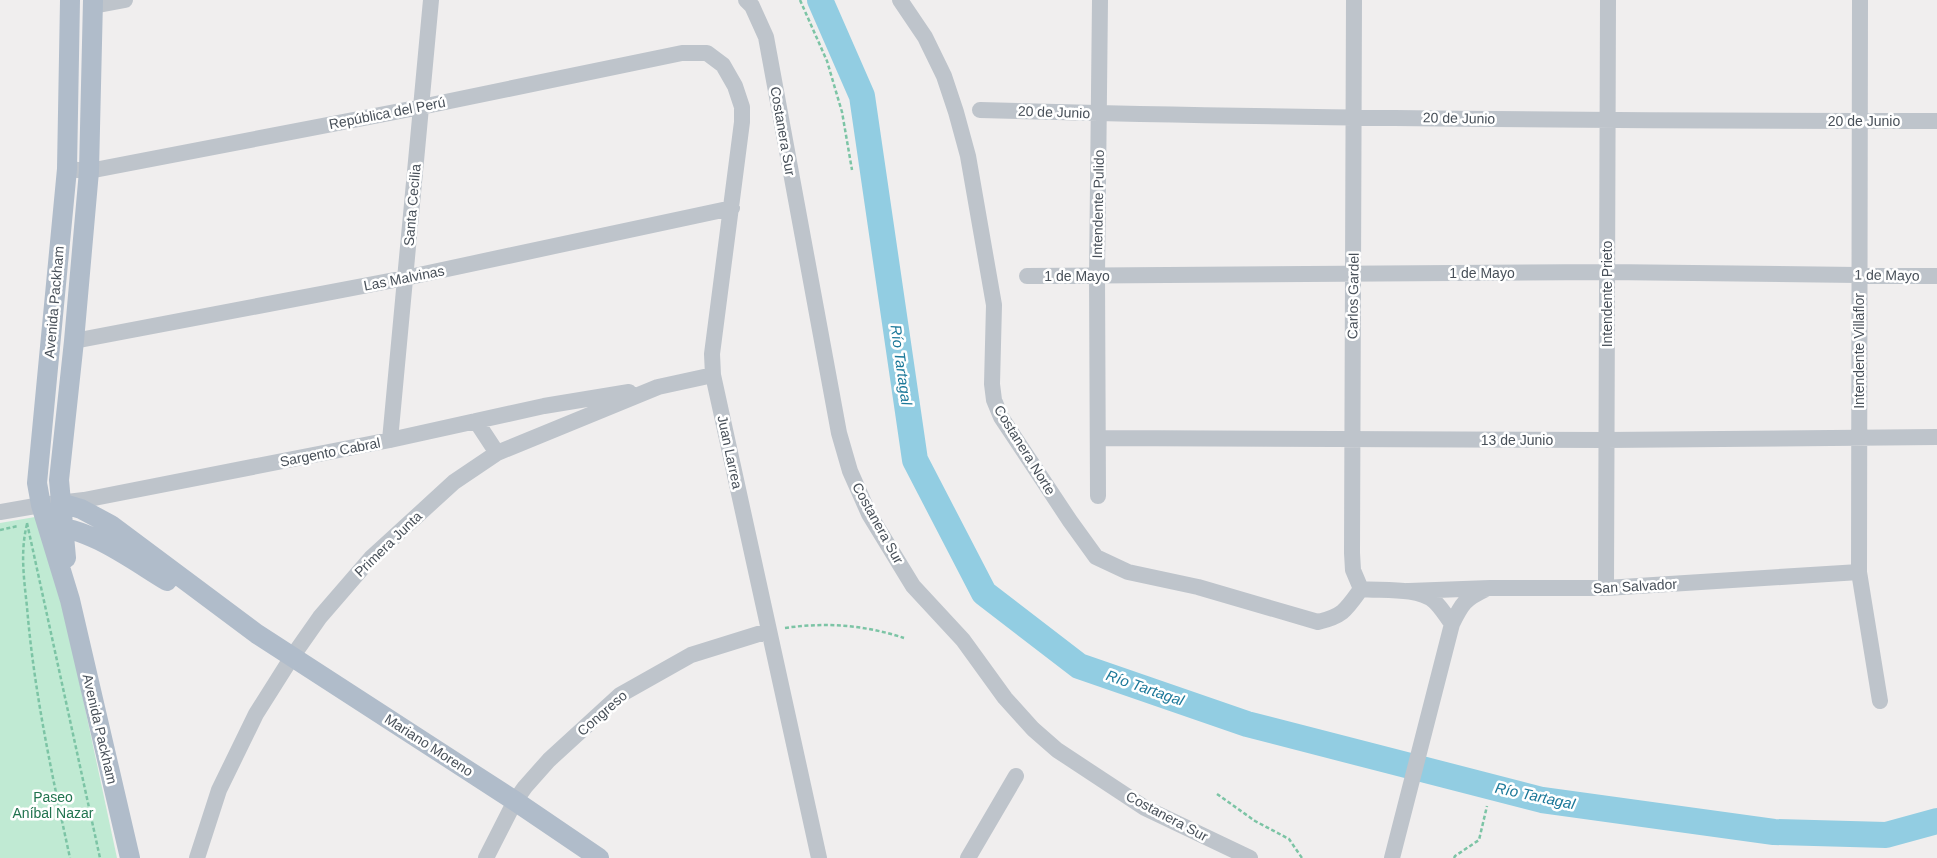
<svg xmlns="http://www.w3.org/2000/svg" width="1937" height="858" viewBox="0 0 1937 858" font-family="Helvetica,sans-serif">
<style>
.green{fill:#c0ead3}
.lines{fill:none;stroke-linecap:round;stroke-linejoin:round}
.river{stroke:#92cde2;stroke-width:26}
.path{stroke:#7cc4a5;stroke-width:2.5;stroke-dasharray:4 2.5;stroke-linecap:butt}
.minor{stroke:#bec4cb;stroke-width:16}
.major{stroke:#b0bcca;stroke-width:20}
.labels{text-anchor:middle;stroke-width:5;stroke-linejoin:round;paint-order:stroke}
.street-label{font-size:14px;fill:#485059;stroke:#fff}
.park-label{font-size:14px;fill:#20734e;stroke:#fff}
.water-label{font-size:15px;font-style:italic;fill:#1b7899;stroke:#fff}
</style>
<rect width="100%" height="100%" fill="#f0eeee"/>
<path class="green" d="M35,517L60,591L117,858H0V523Z"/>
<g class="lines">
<path class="river" d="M820,0L862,96L915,460L984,593L1079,666L1247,724L1542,800L1774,832L1886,835L1937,821"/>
<path class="path" d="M800,0L827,61L842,112L852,170
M27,523L100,858
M27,524C20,552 24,579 27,607C34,692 52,775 70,858
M0,530L18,526
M785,628C825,622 865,625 904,638
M1217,794L1255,821L1289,839L1302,858
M1454,858L1455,856L1479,840L1487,806"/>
<path class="minor" d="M746,0L752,6L766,37L839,433L850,471L869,514L913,586L963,640L1005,698L1033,729L1057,750L1145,808L1250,858
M900,0L925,37L944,76L956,112L968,156L994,305L992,384L994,400L1001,417L1070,521L1096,557L1128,572L1198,587L1318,622C1343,616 1346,610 1361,589
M1354,0L1352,553L1353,570L1361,589
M1860,0L1859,572L1880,701
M93,6L125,0
M980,110C1299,119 1618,121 1937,121
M67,169L89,171L421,107L682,53H707L723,65L735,86L742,107V122L712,354L713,375L819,858
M1027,276L1607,272L1937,276
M74,341L405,278L732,208
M476,421L497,453
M1098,438L1606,440L1937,437
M390,440L431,0
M1098,496L1097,276L1100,0
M0,512L41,505L84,500L390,440L544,406L629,392
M1606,588L1608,0
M1361,589C1382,591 1418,587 1434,601C1441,607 1446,616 1452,624
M1409,591L1490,588H1606L1859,572
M197,858L219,790L256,714L292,657L320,617L371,558L454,482L497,453L658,387L713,375
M486,858L515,801L525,787L549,760L620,695L691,655L768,631
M968,858L1016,776
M1392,858L1452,624C1462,603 1465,599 1486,589"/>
<path class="major" d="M70,0L67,169L37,483L41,505L70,600L130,858
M61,503L81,509L111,525L257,634L515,801L599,858
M50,527C88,526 135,562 167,581
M66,558L59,480L74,341L89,171L93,0"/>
</g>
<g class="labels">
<g class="street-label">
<text transform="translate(1054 112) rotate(2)" y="5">20 de Junio</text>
<text transform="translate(387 113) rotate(-11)" y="5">República del Perú</text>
<text transform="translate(1459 118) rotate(1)" y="5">20 de Junio</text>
<text x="1864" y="126">20 de Junio</text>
<text transform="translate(783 131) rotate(80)" y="5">Costanera Sur</text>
<text transform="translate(1098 204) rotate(-89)" y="5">Intendente Pulido</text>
<text transform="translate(412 205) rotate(-85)" y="5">Santa Cecilia</text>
<text x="1482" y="278">1 de Mayo</text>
<text transform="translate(1887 275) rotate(1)" y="5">1 de Mayo</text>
<text x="1077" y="281">1 de Mayo</text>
<text transform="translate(404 278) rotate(-11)" y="5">Las Malvinas</text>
<text transform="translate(1607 294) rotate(-90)" y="5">Intendente Prieto</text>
<text transform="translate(1353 296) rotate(-89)" y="5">Carlos Gardel</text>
<text transform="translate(54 302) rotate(-85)" y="5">Avenida Packham</text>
<text transform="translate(1859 351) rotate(-90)" y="5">Intendente Villaflor</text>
<text x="1517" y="445">13 de Junio</text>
<text transform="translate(1025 450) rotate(58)" y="5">Costanera Norte</text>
<text transform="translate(330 452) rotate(-11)" y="5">Sargento Cabral</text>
<text transform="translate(730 452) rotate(78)" y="5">Juan Larrea</text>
<text transform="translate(878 523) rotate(61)" y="5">Costanera Sur</text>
<text transform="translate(388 544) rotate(-44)" y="5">Primera Junta</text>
<text transform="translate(1635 586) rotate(-3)" y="5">San Salvador</text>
<text transform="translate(602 713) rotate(-41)" y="5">Congreso</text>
<text transform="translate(100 729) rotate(77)" y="5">Avenida Packham</text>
<text transform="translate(429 745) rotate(33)" y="5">Mariano Moreno</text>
<text transform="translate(1167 816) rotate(28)" y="5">Costanera Sur</text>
</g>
<g class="park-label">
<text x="53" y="802">Paseo<tspan x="53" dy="16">Aníbal Nazar</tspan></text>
</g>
<g class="water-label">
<text transform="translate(901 365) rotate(82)" y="5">Río Tartagal</text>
<text transform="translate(1145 688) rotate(19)" y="5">Río Tartagal</text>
<text transform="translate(1535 796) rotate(12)" y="5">Río Tartagal</text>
</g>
</g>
</svg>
